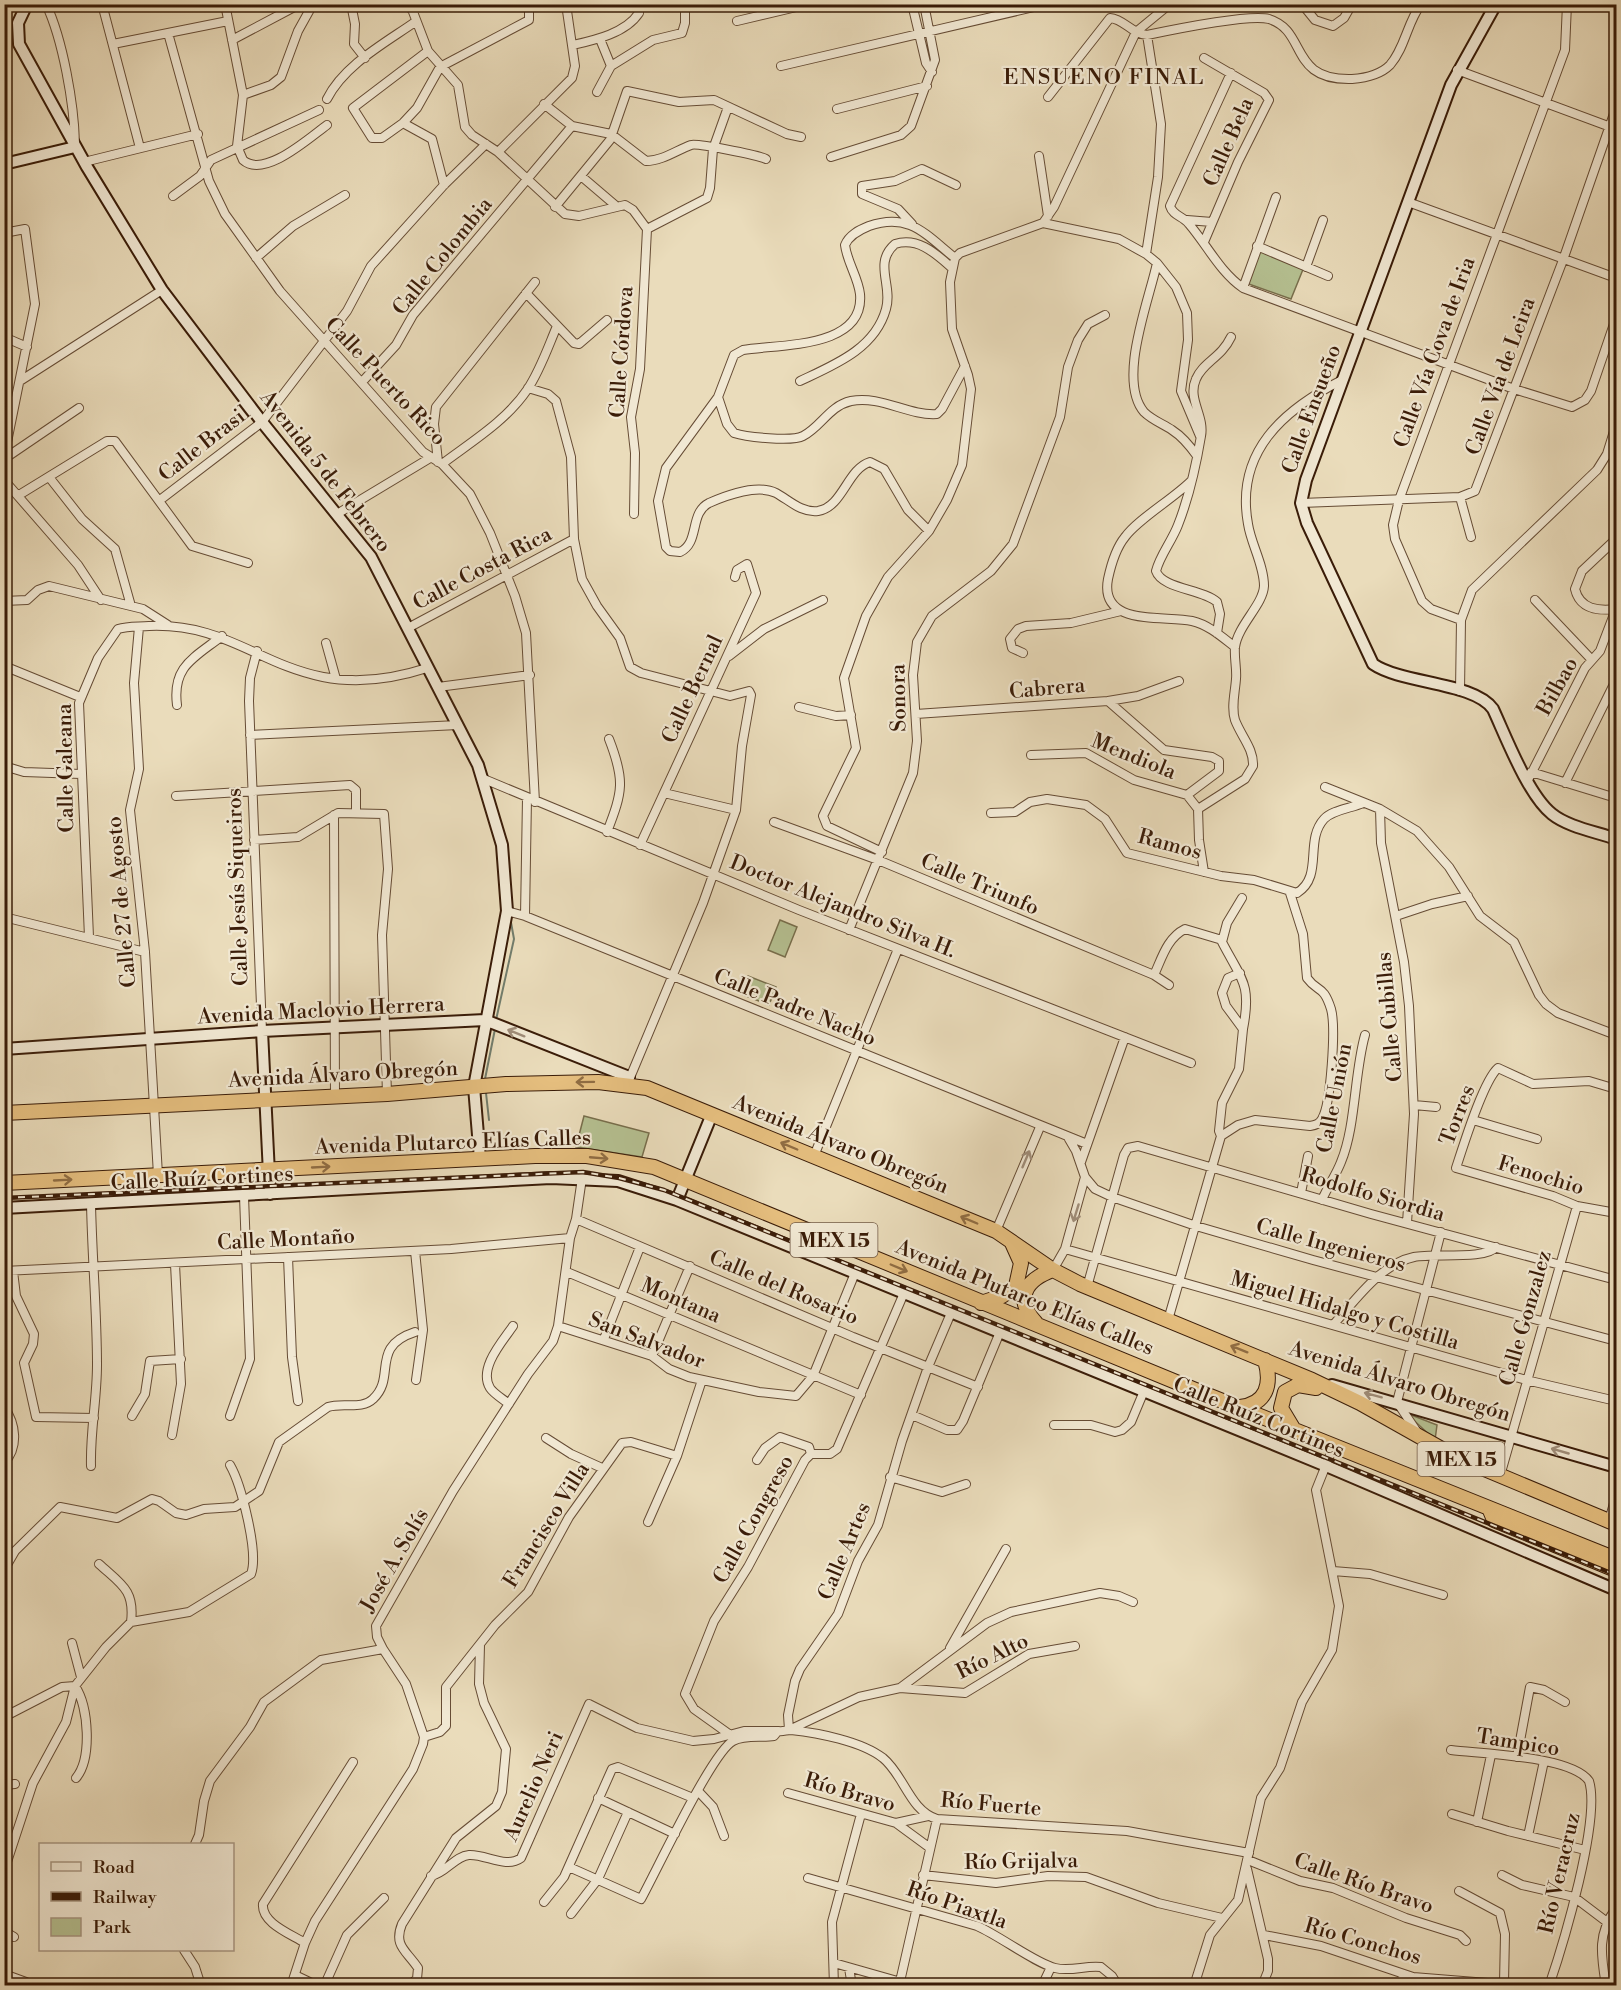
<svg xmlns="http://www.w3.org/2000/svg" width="1621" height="1990" viewBox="0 0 1621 1990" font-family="'Libre Bodoni',serif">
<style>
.green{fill:#b5c091;stroke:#786e4c;stroke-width:1.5}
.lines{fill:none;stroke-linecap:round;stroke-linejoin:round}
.stream{stroke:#727c6b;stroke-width:2}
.street-casing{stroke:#664c35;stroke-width:10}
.secondary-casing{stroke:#3a1c08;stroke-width:14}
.highway-casing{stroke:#3a1c08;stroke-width:16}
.street{stroke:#f1e8d3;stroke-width:8}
.secondary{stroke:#f1e8d3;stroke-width:10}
.highway{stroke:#e5be7e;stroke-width:14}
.rail-casing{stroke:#3a1c08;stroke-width:4.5}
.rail{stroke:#f1e8d3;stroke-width:2;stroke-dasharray:7;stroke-linecap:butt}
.oneway{stroke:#9f8c78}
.oneway2{stroke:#906d43}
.labels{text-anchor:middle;stroke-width:4.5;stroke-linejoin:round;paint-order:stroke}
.shield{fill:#f1e8d3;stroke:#715945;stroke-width:1.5}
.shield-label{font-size:20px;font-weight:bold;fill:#3a1c08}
.street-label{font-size:21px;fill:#3a1c08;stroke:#f1e8d3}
.neighbourhood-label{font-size:22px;letter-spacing:1.5px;fill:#3a1c08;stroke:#f1e8d3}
</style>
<rect width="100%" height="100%" fill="#eadcbb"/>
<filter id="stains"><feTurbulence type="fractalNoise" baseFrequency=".00333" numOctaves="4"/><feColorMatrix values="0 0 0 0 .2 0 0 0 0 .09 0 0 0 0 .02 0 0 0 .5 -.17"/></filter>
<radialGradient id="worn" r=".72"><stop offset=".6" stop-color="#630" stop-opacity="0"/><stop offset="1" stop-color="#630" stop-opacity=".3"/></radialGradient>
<path class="green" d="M1258,248L1304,267L1291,299L1246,283Z
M780,920L797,927L785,957L768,950Z
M748,976L776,987L769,1005L741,994Z
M584,1116L649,1133L642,1157L576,1147Z
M1406,1413L1437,1425L1435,1440Z"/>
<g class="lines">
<path class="stream" d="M4,5L16,4
M4,21L14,33
M243,389L264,415
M267,420L288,446
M496,1020L514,939L510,917
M485,1079L495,1029
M486,1093L489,1120"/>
<g class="street-casing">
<path id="street" d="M46,4C63,40 74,104 75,143
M102,4L140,148
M225,4L243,95L237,146L243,160C264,179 309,138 327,125
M351,4L355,24L354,44L365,58
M410,4L428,51L458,85L465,127L472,135L498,152L565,214L579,216L625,205L633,210L647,229
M912,4L926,63L932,72
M1302,4L1315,20L1333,26L1344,18L1352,4
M411,9L431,4
M737,21L809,4
M168,33L209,181L225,214L280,291L423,452L442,464L470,494L490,533L515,596L526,633L535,802
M1147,35L1161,124L1158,177L1146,254L1157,263C1149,301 1117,380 1144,412C1152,420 1163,424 1172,430C1183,437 1190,446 1197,456
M600,39L611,66
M232,40L300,4
M113,44L228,21
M573,45C595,40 626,33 639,13
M428,51L353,108L372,138H382L403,123L417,108L440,67L529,20V4
M781,66L1047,4
M1457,70L1616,129
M1231,73L1170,206C1173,216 1183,216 1189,224C1207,245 1220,272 1243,288L1514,389L1572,407L1585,400L1591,391L1616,318
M597,92L611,66L653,40L682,33L685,23V4
M243,95L271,85L281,77L298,31L313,4
M1048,97L1110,18C1124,19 1132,34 1147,35C1171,30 1249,14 1269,19C1308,31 1288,81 1352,79C1366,78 1380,75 1390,65C1405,48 1407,23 1421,4
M327,99C344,65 385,43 415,22
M544,104L572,126L611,134L646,161C662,161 677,150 691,145C697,143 758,155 766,159
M837,109L927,86
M403,123L432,139L444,185
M498,152L572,78L575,66L566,4
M1039,156L1048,216
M831,157L901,135L911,126L935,60L924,4
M84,162L198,134
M581,176L615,205
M173,196L200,176L211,160L319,110
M1408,202L1616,278
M555,207L610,140L627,91L679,102L714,100L787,134L801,137
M1187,220L1212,222
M1043,223L1054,207L1136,32L1170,4
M912,224L898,209L862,194V186L895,181L922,169L956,185
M647,229L707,198L710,188L713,149L728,107
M4,233L25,229L35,304L4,457
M1204,242L1238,162L1269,100L1264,93L1204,58
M1257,246L1328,276
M256,258L293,226L345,195
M955,258L960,253L1043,223L1119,239L1146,254
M1157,263L1176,287L1187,313L1188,340L1181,391L1200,436
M1306,267L1323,220
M1243,288L1276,197
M526,293L574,343L579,344L607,320
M4,337L27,347
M20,381L162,290
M800,381C834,365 875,349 886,309C893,285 873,263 895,244C918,237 935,253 951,267
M362,382L396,345L413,315L572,126
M528,388L548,394L556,401L571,457L574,539L582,579L597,606L620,638L630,667L641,673L730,696L749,691L751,695L742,746L736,810L703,903L629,1080
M718,397L727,424L734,433C746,437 792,442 803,436C821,427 829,406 851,401C881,395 908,416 937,414L942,409L965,366
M4,459L79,408
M438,462L434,424L436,407L535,282
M442,464C471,442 506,421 527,390C540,371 548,347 557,326
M49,477L82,519L115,549L131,606
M4,480L78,565L101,600
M1191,481C1173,499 1138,519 1125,537C1116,548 1111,565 1108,579C1099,627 1164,615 1192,621C1209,625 1222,637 1235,647
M19,495L107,441H115L192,546L248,563
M1460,497L1471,537
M160,500L262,422L347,311L371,266L444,185L486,144
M1301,503L1460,497L1475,491L1563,260L1616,108
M337,514L430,458
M634,514L635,453L631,417L640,369L647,229
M929,531L908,510L884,469L870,462C847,469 843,507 818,511C801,513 789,500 776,493C758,484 727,495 709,503C689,513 700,543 680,552L670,551L666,547L658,501L666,468L718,397L734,355L743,350C779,344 865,349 860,294C858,277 847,262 845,245C849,235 859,230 869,226C909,212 925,234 955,258
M1616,539L1582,571L1575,589C1580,610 1599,611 1616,609
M1535,600L1591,659
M4,601L27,600L38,590L49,586L143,609L168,625
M1461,620L1472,590L1597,470L1607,454L1616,425
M139,627L134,683L139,769L130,810L145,952L158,1175
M408,628L574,539
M1217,633L1220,614L1217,602C1203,589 1162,589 1156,571C1160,555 1172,541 1178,525C1189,497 1196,466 1201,436C1205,416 1187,399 1196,379C1203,362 1221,358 1231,337
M326,643L336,679
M257,651L250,678L249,701L262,1031
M1023,653L1012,648L1010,639L1018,629L1026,626L1071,623L1121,611
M729,656L764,629L823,600
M4,666L80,697
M438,687L530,675
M1460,691L1461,620L1431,609L1422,601L1395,539L1393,525L1399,500L1565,50L1567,4
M1108,701L1138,696L1179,681
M177,705C172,666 194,658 222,636
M799,707L836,716L851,715
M916,714L1108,701L1164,750L1212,757L1219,761V771L1187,795
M250,735L458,725
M1031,755L1086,753L1134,780L1187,795
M4,766L24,772L81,774
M1531,772L1616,798
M484,779L799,910L1191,1063
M1528,780L1585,668L1600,651L1616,609
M1565,783L1616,680
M1325,787L1380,809L1417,831L1449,867L1480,916L1514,942L1539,995L1546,1004L1558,1013L1616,1035
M664,793L736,810
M1187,795L1198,809L1199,840L1204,872
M176,796L350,785L356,790V812
M1198,809L1245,779L1253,766C1254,749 1241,736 1235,720C1231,707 1235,693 1236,679C1237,669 1234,658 1235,647C1238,625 1263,605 1264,586C1264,565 1251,544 1248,524C1235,452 1283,410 1342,380
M1380,809L1381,843L1404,962L1409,1006L1414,1114L1407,1223
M991,813L1015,812L1030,802L1047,799L1086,805L1105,819L1127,853L1221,876L1254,880L1297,893C1324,876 1304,841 1324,819C1332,810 1352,808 1363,803
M334,815L335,1097
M774,822L878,860L1154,975L1169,985
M607,832C623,791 625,780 609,739
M254,840L298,837L338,813L384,814L388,869L382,935L387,1094
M640,845L756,593L747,564L737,570L735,577
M882,852L827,826L823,816L856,748L844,678L866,616L888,577L929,531L947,500L962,465L971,389L968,375L952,329L950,282L955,258
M1242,898L1227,923L1222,942C1241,979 1252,983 1243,1029
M507,911L525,916L1087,1144
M525,916L527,798
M1396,916L1432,904L1468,896
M4,917L145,952
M849,930L913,773L917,741L913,675L917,642L932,616L991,571L1013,544L1060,417L1068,367L1078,340L1088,324L1105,315
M89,937L79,703L98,658L118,629C128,626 139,627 149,626C224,623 258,664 323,677C358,684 393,679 427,668
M1154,975C1162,958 1167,938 1185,929L1222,940
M1616,1089L1589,1081L1533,1084L1498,1068C1483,1081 1463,1147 1456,1168L1553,1196L1577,1206L1616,1213
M1414,1105L1436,1107
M1473,1120L1537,1139
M1221,1136L1219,1131L1222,1103L1239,1069L1243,1029L1226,1006L1222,993L1228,978L1240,973
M1069,1139L1076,1151L1085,1177L1095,1189L1112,1197L1196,1226L1313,1260L1616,1341
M814,1156L898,949
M1081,1162L1125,1037
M1301,1193L1308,1156
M1322,1200C1328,1186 1336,1175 1341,1162C1356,1126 1354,1074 1365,1035
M91,1203C92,1257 97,1311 97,1365C97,1399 90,1432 91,1466
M576,1219L853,1337L978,1387
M996,1231L1040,1127
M1065,1249L1526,1380L1616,1401
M415,1251L423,1330L416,1380
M288,1257L292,1357L298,1401
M1053,1270L1065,1249L1085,1177
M4,1271L451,1249L570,1238
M13,1271L16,1296L34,1334L33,1344L24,1363L36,1417L94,1418
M567,1272L861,1395
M1087,1287L1124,1155L1128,1148L1138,1146L1371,1214L1616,1280
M951,1313L928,1367L902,1441L878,1525L858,1561L838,1614L800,1669L795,1681L788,1715L789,1730L859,1697L900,1688L965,1693L1029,1654L1075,1646
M1168,1320L1221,1136L1238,1125L1255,1120L1310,1126C1316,1125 1319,1124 1322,1119C1331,1104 1336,1027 1331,1009C1323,984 1318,993 1307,978L1303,934L1290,893
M1333,1325C1355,1301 1380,1264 1414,1257C1433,1253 1486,1260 1496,1247
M558,1326L652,1356L669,1369L689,1377L759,1392L796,1396L813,1376L855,1273
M604,1339L640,1247
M652,1356L690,1266
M509,1404C503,1399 494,1394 490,1388C478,1368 503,1341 513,1326
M4,1407C16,1424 19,1447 4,1463
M912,1415L947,1430H957L963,1421L1000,1332
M132,1416L145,1394L150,1361L181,1359
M230,1416L250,1359L244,1196
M1054,1425H1091L1115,1432L1122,1430L1131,1422L1144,1391
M1417,1432L1397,1402L1441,1232
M172,1435L181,1384L175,1264
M546,1438L571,1454L602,1468
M757,1460L765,1448L780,1437L809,1447L811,1454
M1500,1476L1577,1206
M890,1477L942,1492L966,1484
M1609,1521L1616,1496
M648,1522L677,1456L702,1380
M99,1564C121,1584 135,1590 131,1622
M4,1570L15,1551L60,1507L117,1518L152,1499L159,1501L176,1513L186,1515L204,1509L235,1507L259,1491L279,1442L328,1407C342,1402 362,1410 373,1399C397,1377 369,1347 415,1332
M1333,1571L1370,1574L1443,1595
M72,1643L81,1677
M950,1648L1006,1549
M900,1688L987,1623L1011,1612L1100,1593L1119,1596L1133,1602
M4,1717L62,1687L75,1686C89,1707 92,1759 76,1778
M729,1734L694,1709L685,1694L714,1621L748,1567L805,1460L811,1454H830L837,1449L904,1293
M424,1737L440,1732L446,1726V1687L495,1625L528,1592L569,1517L622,1443L631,1442L677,1456
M1451,1750C1482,1754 1572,1756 1589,1781C1601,1819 1563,1945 1549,1986
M1517,1757L1530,1687L1544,1690L1565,1702
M4,1785L15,1784
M698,1791L713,1807L724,1836
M788,1793L896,1823L930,1848
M598,1798L675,1834
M1452,1814L1508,1831L1585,1850
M1477,1822L1491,1755
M896,1823L928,1816
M1528,1836L1544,1761
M195,1844L199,1835L204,1801L210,1781L250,1727L264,1702L321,1660L383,1649
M1248,1860L1300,1881L1333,1888L1406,1918L1460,1935L1466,1941
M569,1867L641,1899C656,1872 712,1752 733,1741C744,1735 761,1738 774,1736L778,1731C783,1732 786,1730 791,1730C818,1733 861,1741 883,1758C904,1775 910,1811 937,1819L1127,1831L1249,1853
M1247,1869L1268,1959V1971L1262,1986
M4,1871L33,1783L66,1722L75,1686L106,1647L131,1622L189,1612L251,1574C259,1553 241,1484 230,1465
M923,1875L996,1883L1048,1876L1086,1877L1158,1903L1222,1918
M1502,1875L1522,1885L1574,1897L1607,1922
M431,1876C446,1873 455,1856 469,1855C486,1854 506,1869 521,1858L589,1704L637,1728L693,1741L714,1739L744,1731H778
M808,1878L977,1926C1000,1936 1035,1963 1055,1968C1071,1972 1086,1965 1101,1967L1112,1976L1118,1986
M1459,1891L1500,1913L1505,1934L1504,1983
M544,1902L564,1877L612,1769L618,1767L693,1798
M571,1914L598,1879L628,1812
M4,1931L14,1937
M1264,1935L1321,1946L1413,1977L1525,1986
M305,1943C291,1934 261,1923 263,1904L353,1762
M184,1950L195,1967L201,1986
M834,1963L915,1986
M849,1968L852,1986
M4,1974L26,1982
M295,1975L318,1986
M291,1986L305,1943L315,1921L413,1769L423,1744L424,1737L406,1684L383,1649L377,1637L376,1626L453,1491L528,1374L553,1341L558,1326L570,1238L576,1219L582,1178
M321,1986L326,1982L347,1935L384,1898
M408,1986L417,1979L418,1968C407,1951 393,1946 402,1924L456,1838L496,1806L502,1792L506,1749L484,1703L479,1684L480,1645
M834,1986L832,1922L861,1814
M899,1986L937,1819
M1042,1986L1051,1967
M1194,1986L1210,1935L1238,1900L1261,1798L1280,1768L1302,1702L1332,1650L1339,1606L1316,1490L1334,1445
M1401,1986L1403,1974
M1606,1986C1601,1955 1597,1934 1616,1908"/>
</g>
<g class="secondary-casing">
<path id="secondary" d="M27,4L18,23L19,44L87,167L162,290L262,422L371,557L478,765L502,845L507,911L474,1087L480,1159
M1496,4L1451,85L1306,480L1301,503L1307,523L1373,664C1402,684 1474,682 1493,709C1506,737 1528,795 1552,814C1568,827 1597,832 1616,839
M4,164L75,147
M262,1031L270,1194
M4,1049L262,1031L485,1020L629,1077
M677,1200L712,1114
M4,1208L551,1178L618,1181L677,1200L1324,1465L1616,1590
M1332,1385L1616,1467"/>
</g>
<g class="highway-casing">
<path id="highway" d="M4,1113L387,1094L506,1084L598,1082L647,1088L996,1231L1053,1270L1080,1284L1312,1380L1360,1403L1456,1457L1616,1524
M4,1183L535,1156H587L654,1167L1210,1396L1616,1559
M981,1303L1002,1296L1016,1286L1021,1263L1012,1243
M1036,1323C1014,1299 1025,1280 1053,1270
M1240,1407C1267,1404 1272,1384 1265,1360
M1293,1428L1281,1408L1285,1392L1298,1385L1316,1388
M1489,1508L1494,1520L1616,1570"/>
</g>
<use href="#street" class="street"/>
<use href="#secondary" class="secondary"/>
<use href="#highway" class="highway"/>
<g class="rail-casing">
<path id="rail" d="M4,1198L583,1172L619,1178L664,1190L1616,1575"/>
</g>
<use href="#rail" class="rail"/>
</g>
<defs><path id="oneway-shaft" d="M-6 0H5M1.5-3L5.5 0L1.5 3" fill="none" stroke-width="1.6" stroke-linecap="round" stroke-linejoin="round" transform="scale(1.5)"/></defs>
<g class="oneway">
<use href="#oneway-shaft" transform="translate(516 1033) rotate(-158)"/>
<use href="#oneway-shaft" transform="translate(1026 1159) rotate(-67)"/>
<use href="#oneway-shaft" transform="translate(1076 1213) rotate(107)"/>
<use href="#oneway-shaft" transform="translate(1373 1395) rotate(-165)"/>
<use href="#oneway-shaft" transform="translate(1560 1451) rotate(-164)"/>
</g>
<g class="oneway2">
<use href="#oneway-shaft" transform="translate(585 1082) rotate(179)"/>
<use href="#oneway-shaft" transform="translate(789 1146) rotate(-157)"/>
<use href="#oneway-shaft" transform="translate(599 1158) rotate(5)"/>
<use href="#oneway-shaft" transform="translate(321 1167) rotate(-3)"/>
<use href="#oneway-shaft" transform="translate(63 1180) rotate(-3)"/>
<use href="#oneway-shaft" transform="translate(969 1220) rotate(-157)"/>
<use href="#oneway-shaft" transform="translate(899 1268) rotate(23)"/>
<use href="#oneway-shaft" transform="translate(1239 1349) rotate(-158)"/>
</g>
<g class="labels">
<g class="shield">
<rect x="790.5" y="1223" width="87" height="34" rx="4.5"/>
<rect x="1417.5" y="1442" width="87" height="34" rx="4.5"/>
</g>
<g class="shield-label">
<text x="834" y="1247">MEX 15</text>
<text x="1461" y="1466">MEX 15</text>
</g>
<g class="street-label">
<text transform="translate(1228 142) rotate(-66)" y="7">Calle Bela</text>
<text transform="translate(442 256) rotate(-51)" y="7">Calle Colombia</text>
<text transform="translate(621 352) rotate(-86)" y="7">Calle Córdova</text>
<text transform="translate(1434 352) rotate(-70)" y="7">Calle Vía Cova de Iria</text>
<text transform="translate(1500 376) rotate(-70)" y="7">Calle Vía de Leira</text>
<text transform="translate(386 381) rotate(47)" y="7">Calle Puerto Rico</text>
<text transform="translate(1311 409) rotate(-70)" y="7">Calle Ensueño</text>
<text transform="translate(204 443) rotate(-38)" y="7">Calle Brasil</text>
<text transform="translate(326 471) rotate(52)" y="7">Avenida 5 de Febrero</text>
<text transform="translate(482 568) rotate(-28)" y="7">Calle Costa Rica</text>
<text transform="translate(1557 686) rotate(-61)" y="7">Bilbao</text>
<text transform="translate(1047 688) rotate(-5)" y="7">Cabrera</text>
<text transform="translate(692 689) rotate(-65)" y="7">Calle Bernal</text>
<text transform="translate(898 698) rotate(-91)" y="7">Sonora</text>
<text transform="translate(1134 756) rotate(22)" y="7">Mendiola</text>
<text transform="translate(65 768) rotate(-91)" y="7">Calle Galeana</text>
<text transform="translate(1170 844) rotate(15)" y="7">Ramos</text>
<text transform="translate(980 884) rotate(23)" y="7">Calle Triunfo</text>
<text transform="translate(237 887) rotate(-92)" y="7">Calle Jesús Siqueiros</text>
<text transform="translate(121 902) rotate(-95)" y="7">Calle 27 de Agosto</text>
<text transform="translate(843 906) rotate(22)" y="7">Doctor Alejandro Silva H.</text>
<text transform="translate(795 1007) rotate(22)" y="7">Calle Padre Nacho</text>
<text transform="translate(321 1010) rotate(-3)" y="7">Avenida Maclovio Herrera</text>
<text transform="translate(1389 1017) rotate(-95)" y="7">Calle Cubillas</text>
<text transform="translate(343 1074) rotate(-3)" y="7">Avenida Álvaro Obregón</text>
<text transform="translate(1334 1098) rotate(-79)" y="7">Calle Unión</text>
<text transform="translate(1457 1115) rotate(-69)" y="7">Torres</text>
<text transform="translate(453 1142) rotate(-2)" y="7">Avenida Plutarco Elías Calles</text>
<text transform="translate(841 1144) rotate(22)" y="7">Avenida Álvaro Obregón</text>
<text transform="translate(1541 1175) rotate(17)" y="7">Fenochio</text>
<text transform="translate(202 1178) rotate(-3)" y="7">Calle Ruíz Cortines</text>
<text transform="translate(1373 1194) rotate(16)" y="7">Rodolfo Siordia</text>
<text transform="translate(286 1239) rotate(-3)" y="7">Calle Montaño</text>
<text transform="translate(1331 1245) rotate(15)" y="7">Calle Ingenieros</text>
<text transform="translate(784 1287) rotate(23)" y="7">Calle del Rosario</text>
<text transform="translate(1025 1297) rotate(22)" y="7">Avenida Plutarco Elías Calles</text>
<text transform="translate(681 1300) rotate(23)" y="7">Montana</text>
<text transform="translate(1345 1310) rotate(16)" y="7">Miguel Hidalgo y Costilla</text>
<text transform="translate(1525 1318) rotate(-74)" y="7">Calle Gonzalez</text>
<text transform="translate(647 1340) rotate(21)" y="7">San Salvador</text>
<text transform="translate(1400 1381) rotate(17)" y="7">Avenida Álvaro Obregón</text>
<text transform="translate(1259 1417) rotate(22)" y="7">Calle Ruíz Cortines</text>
<text transform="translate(753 1519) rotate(-61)" y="7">Calle Congreso</text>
<text transform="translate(546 1525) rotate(-58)" y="7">Francisco Villa</text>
<text transform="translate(844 1551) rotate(-67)" y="7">Calle Artes</text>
<text transform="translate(394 1560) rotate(-60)" y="7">José A. Solís</text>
<text transform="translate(992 1656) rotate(-26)" y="7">Río Alto</text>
<text transform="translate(1518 1742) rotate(9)" y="7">Tampico</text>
<text transform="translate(533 1786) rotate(-66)" y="7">Aurelio Neri</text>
<text transform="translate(850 1792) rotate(16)" y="7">Río Bravo</text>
<text transform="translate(991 1804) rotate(5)" y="7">Río Fuerte</text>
<text transform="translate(1021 1861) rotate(-1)" y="7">Río Grijalva</text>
<text transform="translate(1559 1873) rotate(-77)" y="7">Río Veracruz</text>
<text transform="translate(1364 1883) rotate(19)" y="7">Calle Río Bravo</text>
<text transform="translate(957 1905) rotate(19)" y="7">Río Piaxtla</text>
<text transform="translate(1363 1941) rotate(16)" y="7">Río Conchos</text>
</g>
<g class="neighbourhood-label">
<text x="1104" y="84">ENSUENO FINAL</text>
</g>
</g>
<rect width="1621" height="1990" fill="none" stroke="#eadcbb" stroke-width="24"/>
<rect x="6" y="6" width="1609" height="1978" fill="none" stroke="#3a1c08" stroke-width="3"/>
<rect x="12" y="12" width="1597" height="1966" fill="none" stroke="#3a1c08" stroke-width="1.5"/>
<rect x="39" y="1843" width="195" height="108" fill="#f1e8d3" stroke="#a89682" stroke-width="1.5"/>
<rect x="51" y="1862" width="30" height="9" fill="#f1e8d3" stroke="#a89682" stroke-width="1.5"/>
<text x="93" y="1873" font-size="18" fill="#3a1c08">Road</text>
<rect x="51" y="1892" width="30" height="9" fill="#3a1c08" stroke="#a89682" stroke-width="1.5"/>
<text x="93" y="1903" font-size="18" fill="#3a1c08">Railway</text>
<rect x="51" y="1918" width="30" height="18" fill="#b5c091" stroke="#a89682" stroke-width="1.5"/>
<text x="93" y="1933" font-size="18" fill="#3a1c08">Park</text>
<rect width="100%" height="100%" filter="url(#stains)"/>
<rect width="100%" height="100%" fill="url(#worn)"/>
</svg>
